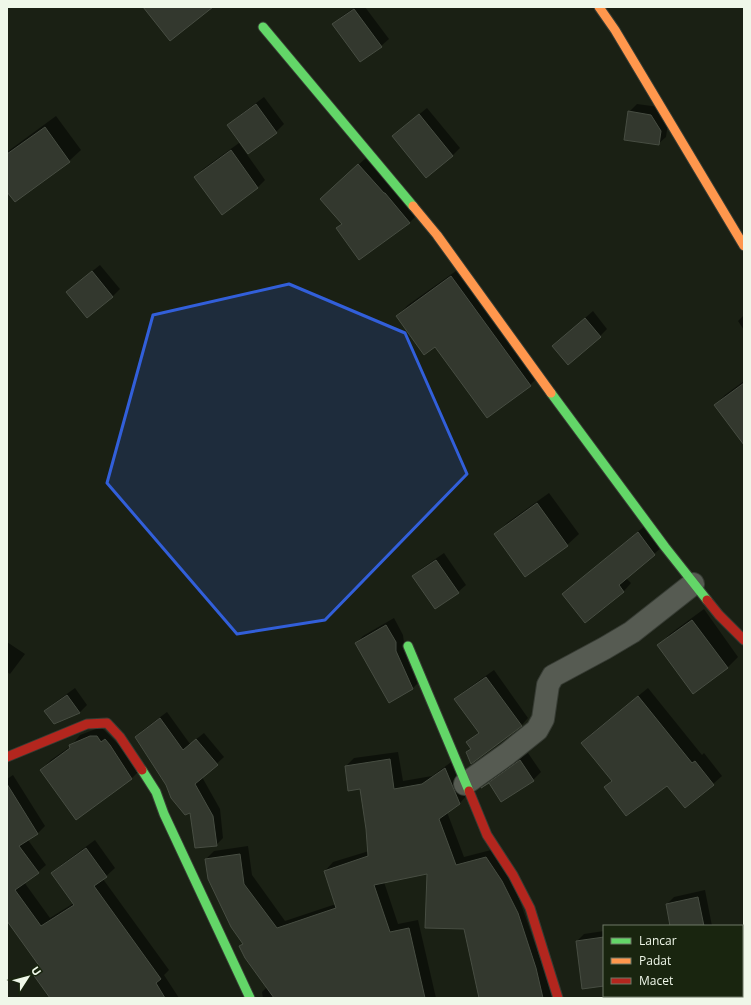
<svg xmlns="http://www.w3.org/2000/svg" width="751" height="1005" viewBox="0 0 751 1005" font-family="'Open Sans',sans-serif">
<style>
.shadow{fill:#0007}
.building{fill:#33382e;stroke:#474d42}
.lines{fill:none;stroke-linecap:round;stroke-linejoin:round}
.street-casing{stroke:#373c34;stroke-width:24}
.fast-casing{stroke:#373c34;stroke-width:11}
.slow-casing{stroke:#373c34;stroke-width:11}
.jam-casing{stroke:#373c34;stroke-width:11}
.street{stroke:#565b52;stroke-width:22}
.fast{stroke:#63d668;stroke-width:9}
.slow{stroke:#ff974d;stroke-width:9}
.jam{stroke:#b3261e;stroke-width:9}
.marked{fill:#325fda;fill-opacity:0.2;stroke:#325fda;stroke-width:3;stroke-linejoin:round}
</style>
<rect width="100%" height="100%" fill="#1a2014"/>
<path class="shadow" d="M355,7H365L389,39L381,46L334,24L341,17Z
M264,97L284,124L276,132L248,152L229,125L236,118Z
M637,104L659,107L668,123L666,137L658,144L629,112Z
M427,108L460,148L452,156L401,129Z
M56,116L81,150L69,161L15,201L7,190V152Z
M239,143L265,180L258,187L222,213L196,177L203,169Z
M366,158L417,215L410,222L359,258L338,228L342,223L328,192Z
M100,265L120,289L112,297L75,285Z
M463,266L541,374L530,385L435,345L397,316L408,305Z
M593,311L607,329L600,336L561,339Z
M744,315V330L738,321Z
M744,381V443L715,405L725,395Z
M549,493L579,534L567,545L526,576L496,534L507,523Z
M646,525L662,547L626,578L631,583L624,591L586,622L571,587Z
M444,553L466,585L458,592L435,608L414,576L421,569Z
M704,609L738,657L727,668L659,645L670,634Z
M394,618L403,635L404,643L420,681L412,689L356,643L363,636Z
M7,642L25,654L10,674L7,672Z
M494,670L528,718L521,726L467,753L472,748L467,742L479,732L456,700L463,692Z
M75,688L87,705L80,712H46L53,704Z
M648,688L702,755L704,753L722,776L713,784H667L605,787L612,780L582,743L591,734Z
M167,712L190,744L204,733L224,757L202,777L220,809L223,838L216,845L191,811L167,785L136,737L143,730Z
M101,727L142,768L132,778L76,819L41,770L51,760L71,746L80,735Z
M398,752L403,781L432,776L454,760L468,794L460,803L447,812L464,857L495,849L510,873L554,998H480L465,928L428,873L384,882L398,924L418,920L436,998H263L262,992L267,987L241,946L244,943L206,859L214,851L248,846L252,875L285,921L336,904L325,871L333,862L369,851L367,828L360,788L346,766L354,758Z
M528,753L541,772L533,780L502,800L489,782Z
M13,775L45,826L38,833L28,840L46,865L38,872L24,882L50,918L74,903L52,873L61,865L95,840L115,868L103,879L169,970L164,975L179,998H51L33,974L41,966L7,919V779Z
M705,890L712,926H671L667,904L674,897Z
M604,931V985L577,941L584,934Z
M644,996H682L680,998H644Z"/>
<path class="building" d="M143,7H213L170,41Z
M354,9L382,47L360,62L332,24Z
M256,104L277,133L248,154L227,125Z
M628,111L651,115L661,131L659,145L624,140Z
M419,114L453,156L426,178L392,136Z
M45,127L70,162L15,202L7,192V154Z
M231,150L258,188L222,215L194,177Z
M358,164L384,193H385L410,223L359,260L336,228L342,224L320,199Z
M92,271L113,297L87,318L66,292Z
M451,276L531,386L487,418L435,347L424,355L396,316Z
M585,318L601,337L568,365L552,346Z
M744,383V445L714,405Z
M537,503L568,546L525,577L494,534Z
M638,532L655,555L619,585L624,592L585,623L562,594Z
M436,560L459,593L435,609L412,576Z
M692,620L728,668L693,694L657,645Z
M386,625L396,642V651L413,689L389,703L355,643Z
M486,677L522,726L471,764L466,752L471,749L466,742L479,733L454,699Z
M67,695L80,713L54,724L44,711Z
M638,696L692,763L695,761L714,785L685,808L667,786L626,816L604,787L612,781L581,743Z
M160,718L183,750L196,739L218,765L195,784L213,816L217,846L195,848L190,813L185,815L171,798L166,785L135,737Z
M90,736H97L101,742L105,739L110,745L132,779L76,820L40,770L70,748L69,745Z
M390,759L394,789L422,784L445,768L460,804L439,819L456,865L486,857L502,881L518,913L536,968L543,998H479L464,929L425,928L427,874L374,885L390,932L409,928L425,998H274L245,958L239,946L243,944L231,927L208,879L205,859L240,854L244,884L277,928L336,908L324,871L368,856L366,829L360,789L348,791L345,766Z
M520,760L534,781L501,802L489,783L481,788Z
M7,784L38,834L19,846L39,873L15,890L41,926L74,905L51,873L86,848L107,877L94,886L161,979L156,983L165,998H50L32,973L40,967L7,921Z
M698,897L704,926H670L666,904Z
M604,937V986L582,989L576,941Z"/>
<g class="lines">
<g class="street-casing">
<path id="street" d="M465,784L507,754L537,730L543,719L548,685L553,676L605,648L632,632L693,584"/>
</g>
<g class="fast-casing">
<path id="fast" d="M263,27L413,206
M551,393L665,547L707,600
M408,646L469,791
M142,770L156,792L164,814L250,998"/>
</g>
<g class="slow-casing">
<path id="slow" d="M599,7L615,30L744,246
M413,206L437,235L551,393"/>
</g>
<g class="jam-casing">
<path id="jam" d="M707,600L719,615L744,640
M7,757L87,724L107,723L120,737L142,770
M469,791L487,835L513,875L530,908L558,998"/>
</g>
<use href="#street" class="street"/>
<use href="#fast" class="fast"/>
<use href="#slow" class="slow"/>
<use href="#jam" class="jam"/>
</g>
<path class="marked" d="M289,284L405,333L467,474L325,620L237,634L107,483L153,315Z"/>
<rect width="751" height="1005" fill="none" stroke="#eff7e9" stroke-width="16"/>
<rect x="603" y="925" width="140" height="72" fill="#19250f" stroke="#6f7966"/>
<rect x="611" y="938" width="20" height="6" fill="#63d668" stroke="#6f7966"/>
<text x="639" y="945" font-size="12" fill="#eff7e9">Lancar</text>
<rect x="611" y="958" width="20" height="6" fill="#ff974d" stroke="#6f7966"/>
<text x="639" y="965" font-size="12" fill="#eff7e9">Padat</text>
<rect x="611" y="978" width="20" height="6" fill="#b3261e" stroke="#6f7966"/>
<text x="639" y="985" font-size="12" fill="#eff7e9">Macet</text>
<g transform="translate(28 977) rotate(54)" stroke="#19250f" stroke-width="3" paint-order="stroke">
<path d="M0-3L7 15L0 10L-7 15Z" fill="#eff7e9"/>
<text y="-6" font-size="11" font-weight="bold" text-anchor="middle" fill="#eff7e9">U</text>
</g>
</svg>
